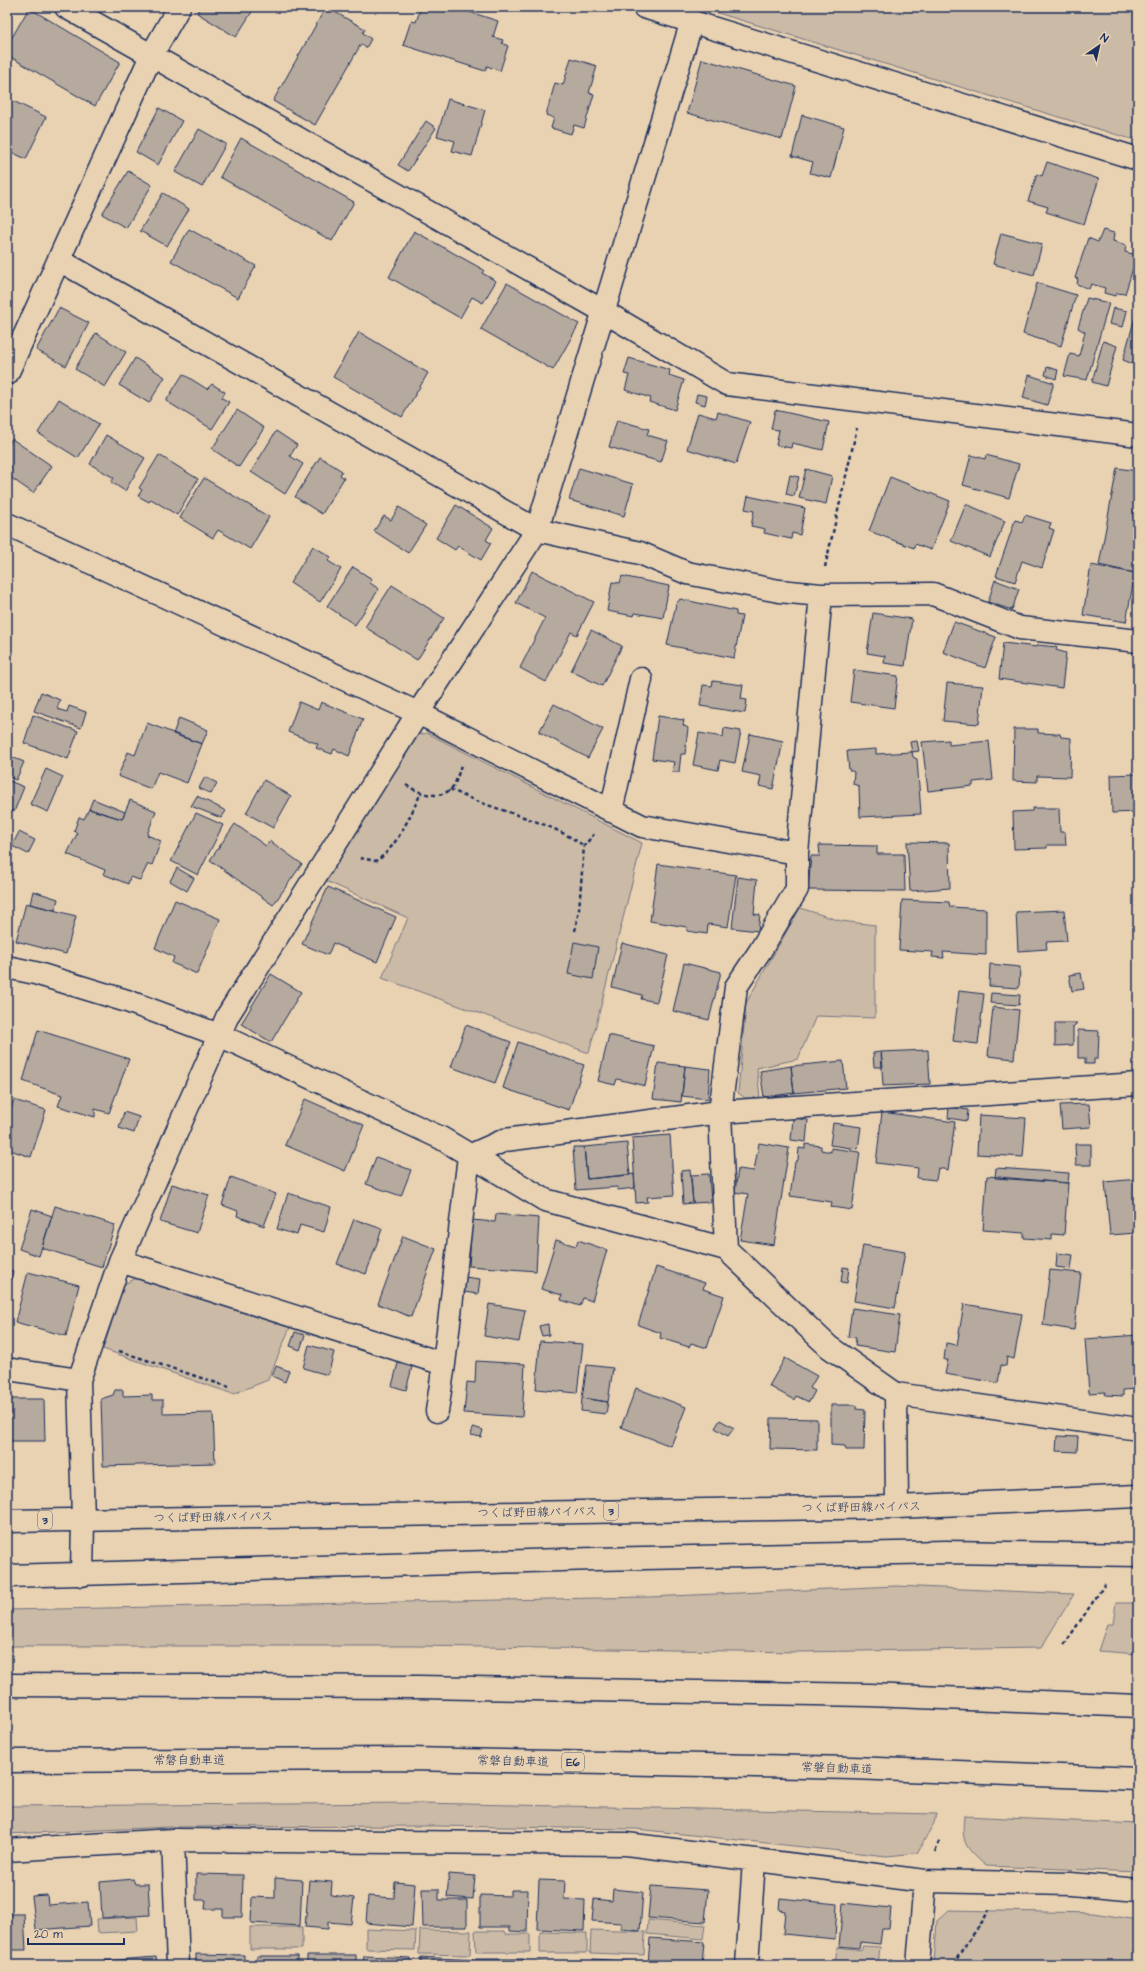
<svg xmlns="http://www.w3.org/2000/svg" width="1145" height="1972" viewBox="0 0 1145 1972" font-family="'Architects Daughter','Klee One',sans-serif">
<style>
.green{fill:#cbbaa6;stroke:#737482}
.building{fill:#b6a99d;stroke:#1b2f5e}
.lines{fill:none;stroke-linecap:round;stroke-linejoin:round}
.minor-casing{stroke:#1b2f5e;stroke-width:25}
.major-casing{stroke:#1b2f5e;stroke-width:25}
.highway-casing{stroke:#1b2f5e;stroke-width:25}
.path{stroke:#1b2f5e;stroke-width:2.5;stroke-dasharray:4 3;stroke-linecap:butt}
.minor{stroke:#e9d2b2;stroke-width:22}
.major{stroke:#e9d2b2;stroke-width:22}
.highway{stroke:#e9d2b2;stroke-width:22}
.labels{text-anchor:middle;stroke-width:4;stroke-linejoin:round;paint-order:stroke}
.shield{fill:#e9d2b2;stroke:#596077;stroke-width:1}
.shield-label{font-size:11px;font-weight:bold;fill:#1b2f5e}
.street-label{font-size:12px;fill:#1b2f5e;stroke:#e9d2b2}
</style>
<rect width="100%" height="100%" fill="#e9d2b2"/>
<filter id="ink" filterUnits="userSpaceOnUse"><feTurbulence type="fractalNoise" baseFrequency=".025" numOctaves="2"/><feDisplacementMap in="SourceGraphic" scale="8" xChannelSelector="R" yChannelSelector="G"/><feConvolveMatrix kernelMatrix="1 2 1 2 8 2 1 2 1" color-interpolation-filters="sRGB"/></filter>
<g filter="url(#ink)">
<path class="green" d="M698,7H1138V136L1131,139Z
M427,733L642,843L589,1053L382,978L408,918L326,881L411,736Z
M800,908L841,921L875,925V1018L816,1016L798,1059L757,1068L760,1098H745L738,1093L746,1003Z
M137,1278L291,1325L268,1380L233,1394L103,1349L124,1284Z
M896,1586L1074,1594L1041,1648L798,1652L419,1646H7V1610L649,1597Z
M1116,1603H1138V1654L1098,1651L1107,1624H1113Z
M419,1803L936,1814L934,1823L917,1853L887,1856L636,1829L435,1826L170,1827L7,1834V1806Z
M964,1816L1138,1824V1872L986,1866C966,1848 961,1844 964,1816Z
M949,1910L1093,1913L1138,1920V1965H934L937,1921Z
M137,1917L138,1931L98,1933L97,1919Z
M648,1920L705,1925L703,1939L647,1934Z
M250,1927H302V1949H250Z
M366,1929L416,1931L415,1950L366,1949Z
M420,1930L471,1931L470,1955L419,1954Z
M591,1930L645,1932L644,1955L590,1953Z
M475,1931H505L506,1934H530V1952H476Z
M540,1932L587,1933V1953H540Z
M862,1946L880,1947L878,1965H835L837,1947L862,1950Z"/>
<path class="building" d="M200,7H255L236,37L197,13Z
M326,7L365,29L363,33L371,39L366,48L361,44L315,125L273,101Z
M421,7H454L498,21L493,37L503,40L502,43L508,46L500,71L487,66L485,71L403,45L411,21L416,22Z
M29,8L120,62L95,106L7,55V46Z
M571,58L597,66L589,93L594,94L584,128L574,125L571,134L551,128L554,118L546,115L555,83L563,85Z
M702,59L796,86L782,139L687,113Z
M7,98L46,117L26,159L7,150Z
M448,99L485,110L472,156L452,151L455,141L437,136Z
M159,108L182,121L158,165L136,152Z
M802,115L844,127L831,178L810,173L813,162L792,156Z
M426,121L436,128L408,171L398,165Z
M199,129L226,144L202,187L175,172Z
M241,138L354,202L332,241L220,177Z
M1047,162L1099,179L1084,224L1046,212L1048,207L1028,201L1037,174L1042,176Z
M128,171L152,185L126,228L102,214Z
M163,193L189,209L167,246L140,231Z
M189,229L256,266L238,298L171,261Z
M1103,230L1114,233L1113,241L1126,245L1125,252L1137,255L1125,294L1117,293L1115,296L1104,293L1105,288L1091,284L1089,289L1077,284L1078,279L1075,278L1088,238L1098,242Z
M414,231L484,270L482,273L496,281L483,303L472,297L460,318L389,277Z
M1001,233L1042,244L1034,275L993,264Z
M507,283L579,324L553,370L481,329Z
M1037,283L1076,295L1061,346L1023,334Z
M1087,298L1109,303L1087,380L1064,376L1070,354L1079,356L1085,332L1078,328Z
M59,308L89,323L66,366L36,350Z
M1113,308L1127,311L1123,327L1109,324Z
M1136,314L1138,315V355H1136L1133,364L1123,360Z
M359,332L428,373L402,417L333,377Z
M96,333L126,352L105,387L75,369Z
M1103,341L1117,346L1106,386L1092,382Z
M135,358L165,377L149,403L119,385Z
M629,358L670,370L669,375L684,380L675,410L649,402L651,398L625,390L629,375L624,374Z
M1047,367L1058,370L1056,379L1045,375Z
M183,374L207,389L212,384L225,392L222,398L229,402L212,429L166,401Z
M1029,375L1054,383L1047,405L1023,398Z
M697,394L707,396L705,405L695,402Z
M59,399L99,424L78,458L38,433Z
M237,410L264,428L239,467L212,449Z
M775,410L829,422L823,450L792,443L791,448L776,445L779,430L771,429Z
M718,412L750,422L736,464L687,449L698,413L716,418Z
M617,420L649,429L647,435L668,441L661,462L609,447Z
M276,431L297,445L290,456L303,464L285,494L251,472Z
M106,435L145,458L125,491L111,482L114,478L90,464Z
M12,439L52,466L33,493L7,475V446Z
M159,455L198,479L177,515L151,499L149,502L138,496L142,490L139,488Z
M971,455L985,459L986,455L1019,464L1009,498L963,485Z
M320,457L342,471L340,475L344,478L322,514L295,497Z
M579,468L633,484L624,516L569,500Z
M1117,468L1138,471V492L1133,517L1138,518V558L1135,573L1099,565Z
M806,469L832,476L826,504L799,498Z
M790,475L799,477L794,496L786,494Z
M890,477L950,501L931,550L915,544L914,548L869,531Z
M204,478L269,517L250,549L218,530L213,538L180,518Z
M748,496L805,508L800,535L792,533L791,539L764,533L765,529L751,526L754,511L745,509Z
M966,504L1005,521L990,557L951,541Z
M456,505L493,528L486,540L491,543L481,560L458,546L455,550L436,538Z
M399,507L426,525L408,553L374,531L384,516L391,520Z
M1025,515L1051,523L1049,528L1054,530L1042,568L1022,561L1015,582L996,576L1015,520L1022,522Z
M313,546L331,557L328,561L341,569L320,602L290,583Z
M1091,565L1135,573L1126,622L1083,615Z
M353,567L372,579L370,583L379,589L355,625L327,606Z
M532,571L594,602L577,635L571,632L546,682L520,668L545,618L516,603Z
M622,576L669,586L663,618L635,613L634,616L607,611L612,582L620,583Z
M995,580L1019,589L1012,610L988,602Z
M392,585L444,618L417,660L365,627Z
M680,599L736,611V615L742,616L734,658L667,645L676,604Z
M873,613L912,619L905,666L884,663L885,656L867,653Z
M954,622L996,637L985,668L943,652Z
M591,630L622,646L602,686L571,671Z
M1003,643L1037,647V645L1057,647L1056,650L1066,653L1062,688L999,679Z
M854,670L898,676L894,708L850,702Z
M713,681L743,685L741,699L747,700L745,713L700,706L703,685L712,686Z
M947,683L983,686L979,724L943,721Z
M41,692L60,700L57,709L67,712L69,706L86,712L81,728L34,711Z
M299,702L318,710L321,702L363,719L349,756L334,749L332,754L316,748L318,744L288,732Z
M554,704L603,729L588,758L539,732Z
M33,715L78,731L68,759L24,743Z
M658,716L684,720L683,725L688,728L685,754H681L679,772H672L674,762L652,759Z
M179,718L208,730L202,744L173,734Z
M147,723L202,744L187,783L158,772L151,789L118,776L128,752L135,755Z
M724,728L741,731L735,763L720,760L718,770L693,765L699,733L723,737Z
M1014,729H1038V733L1060,734L1061,737L1071,738L1070,777L1037,776V782L1013,781Z
M750,734L783,741L773,789L759,786L761,776L742,772Z
M949,740V745L989,741L993,780L973,782V786L928,791L922,742Z
M917,741L919,751L912,752L910,742Z
M876,749V754L912,752L913,757L917,759L921,814L860,817L859,786L853,784L854,772L849,770L847,751Z
M1135,754H1138V812L1112,813L1111,775L1136,774Z
M7,755L24,762L16,780L7,776Z
M46,769L63,777L48,812L30,804Z
M205,777L217,783L211,794L199,788Z
M7,780L24,787L14,812L9,809L7,814Z
M264,780L291,796L273,828L246,813Z
M197,796L226,811L221,818L191,806Z
M93,799L125,812L122,819L89,809Z
M130,800L156,811L147,835L161,841L152,865L148,864L140,880L130,877L128,884L103,874L105,870L67,854L77,834L74,831L79,817L84,819L89,809L122,819Z
M1033,808H1059L1060,832H1065L1066,845H1047V848L1014,849L1013,812L1032,811Z
M196,813L223,825L198,875L171,861Z
M235,824L266,846L270,841L302,864L273,905L210,860Z
M19,832L35,840L28,854L12,846Z
M907,842L949,843L950,888L910,891Z
M819,845L877,846V854H904L905,891L808,890L811,856H820Z
M658,864L736,875L728,927L708,924L707,934L687,931V927L650,921Z
M177,868L194,878L187,891L170,881Z
M738,877L757,880L754,914L760,915L758,931L732,928Z
M328,887L396,917L377,962L333,943L328,955L302,944Z
M33,891L58,899L55,910L30,904Z
M175,900L220,919L197,974L172,963L174,957L155,948Z
M902,900L949,902L950,907L986,909V955L943,952L944,958L932,957L933,952L899,950Z
M26,903L76,916L66,954L16,941Z
M1064,910L1067,941L1046,942L1047,949L1018,951L1016,912Z
M574,942L598,947L593,979L568,974Z
M622,943L668,955L657,1002L641,999L642,995L612,987Z
M684,963L721,972L709,1020L673,1011Z
M990,964L1020,967L1019,988L989,986Z
M1081,973L1084,989L1072,991L1069,975Z
M271,974L301,992L271,1042L241,1024Z
M959,991L984,994L978,1044L953,1041Z
M991,993L1020,995L1019,1005L990,1003Z
M993,1007L1019,1010L1014,1059L988,1056Z
M1055,1023H1077L1073,1027V1045L1055,1046Z
M466,1025L511,1042L495,1083L451,1067Z
M38,1030L129,1059L109,1113L95,1109V1117L58,1106L62,1095L23,1081Z
M1078,1030L1099,1031L1098,1059H1094V1064H1085V1058H1078Z
M609,1035L654,1046L645,1086L617,1079L615,1085L598,1081Z
M518,1042L584,1065L569,1110L503,1088Z
M928,1050L930,1084L883,1086L881,1052Z
M881,1052L883,1067H874L873,1053Z
M843,1061L846,1088L794,1093L791,1066Z
M658,1063L685,1066L681,1102L653,1099Z
M685,1066L710,1069L708,1099L682,1096Z
M791,1066L794,1093L764,1097L760,1071Z
M305,1099L364,1125L345,1171L285,1145Z
M14,1100L46,1110L31,1157L7,1149V1122Z
M1089,1104L1091,1127L1062,1129L1060,1105Z
M949,1107L968,1110L967,1121L948,1118Z
M124,1112L139,1117L134,1133L119,1128Z
M882,1112L955,1122L948,1170L938,1168L936,1180L917,1178L918,1168L876,1163Z
M979,1115L1026,1118L1023,1157L977,1154Z
M793,1118L808,1120L806,1142L791,1140Z
M833,1123L861,1127L858,1149L830,1145Z
M670,1135L674,1195L647,1197L648,1202L636,1203L632,1138Z
M627,1143L630,1175L587,1179L584,1147Z
M759,1143L789,1148L774,1245L740,1240L748,1194L735,1192L738,1169L754,1171Z
M805,1144L821,1146V1150L831,1152V1148L860,1152L852,1210L831,1207L832,1202L790,1196L795,1162L798,1160L799,1148L805,1149Z
M1075,1144H1091V1165H1076Z
M573,1147H584L587,1179L634,1174L635,1188L618,1190L617,1187L576,1190Z
M376,1157L411,1170L401,1196L366,1184Z
M996,1168L1069,1173L1068,1183L995,1178Z
M690,1170L693,1203L683,1204L681,1171Z
M709,1174L711,1202L693,1203L691,1175Z
M987,1176L1068,1183L1064,1235L1052,1234V1240L1024,1238V1233L983,1230Z
M231,1177L276,1194L264,1226L237,1216L238,1211L222,1205Z
M1138,1179V1236H1136V1233L1110,1235L1105,1182Z
M172,1184L209,1195L197,1233L160,1222Z
M288,1193L331,1207L324,1232L300,1225L297,1235L277,1229Z
M55,1206L115,1225L102,1267L42,1248Z
M32,1209L52,1216L39,1256L19,1249Z
M496,1214L539,1218L536,1271L469,1266L472,1220L495,1222Z
M354,1219L382,1229L366,1274L337,1264Z
M403,1236L436,1249L411,1317L378,1304Z
M556,1240L576,1246L578,1240L607,1250L592,1301L583,1298L580,1306L561,1300L562,1295L541,1289Z
M863,1245L905,1252L895,1308L854,1301Z
M1057,1253L1073,1255L1071,1269L1056,1267Z
M656,1267L705,1283L703,1289L724,1296L707,1348L691,1343L689,1347L660,1338L661,1333L638,1325Z
M843,1267L849,1268L847,1283L841,1282Z
M7,1269L13,1271L7,1296Z
M1050,1270L1081,1273L1074,1330L1043,1325Z
M28,1272L79,1285L66,1336L15,1322Z
M465,1277L480,1279L478,1294L463,1292Z
M489,1304L525,1310L519,1342L484,1336Z
M964,1304L1022,1314L1014,1359L1007,1357L1006,1366L1001,1365L998,1383L945,1374L948,1360H944L946,1343L957,1345Z
M852,1308L900,1315L895,1352L855,1346L856,1338L848,1337Z
M548,1324L549,1335L542,1336L539,1326Z
M295,1332L305,1335L300,1350L290,1346Z
M1138,1335V1389L1123,1390V1396L1105,1395L1106,1392L1089,1393L1085,1339Z
M540,1341L583,1344L577,1393L536,1389Z
M309,1345L334,1352L328,1375L303,1368Z
M785,1358L817,1376L810,1388L815,1391L809,1402L796,1396L794,1400L769,1386Z
M476,1361L525,1364L522,1417L464,1413L467,1382L475,1383Z
M398,1363L412,1367L406,1390L392,1386Z
M587,1365L613,1368L608,1402L582,1398Z
M276,1366L289,1371L285,1382L272,1376Z
M636,1388L686,1407L671,1446L621,1427Z
M115,1390H123V1396L152,1395V1400H163V1414L213,1413L215,1463L103,1466L101,1399L113,1395Z
M582,1398L608,1402L606,1414L581,1411Z
M9,1399H44L45,1441H9Z
M831,1405H856V1409L865,1410L864,1450H846L845,1446L831,1445Z
M771,1418L817,1419V1450L770,1449Z
M720,1420L734,1428L728,1436L715,1428Z
M473,1427L483,1430L481,1437L471,1435Z
M1057,1436L1078,1437L1077,1452L1056,1451Z
M196,1874L243,1875L242,1917H223V1909H205L206,1900H196Z
M449,1874L475,1876L473,1899L447,1897Z
M275,1878L302,1880L300,1926L251,1923L252,1897L275,1898Z
M133,1879L135,1884H148L150,1915L102,1918L100,1882Z
M309,1880L332,1882L331,1895L354,1898L351,1924L328,1922V1929L305,1927Z
M539,1880L565,1881L564,1899L585,1900L584,1931L537,1929Z
M395,1882L415,1884L412,1927L366,1923L368,1896L394,1898Z
M651,1886L708,1890L705,1922L648,1918Z
M422,1889H439V1900H467V1927H423Z
M613,1889L643,1892L640,1931L621,1929V1923L592,1921L594,1899L612,1901Z
M511,1890H528L527,1932L510,1931V1927H480V1895L511,1896Z
M47,1895L48,1905L88,1902L90,1926L36,1930L32,1896Z
M780,1898L837,1904L835,1939L783,1934L785,1911L779,1910Z
M843,1903L891,1908L889,1929H882L880,1944L860,1942L859,1948L839,1946Z
M7,1914H24L26,1950H7Z
M650,1938L704,1942L702,1965H648Z
M196,1954L244,1955V1965H196Z
M307,1955H356V1965H307Z
M257,1956H297V1965H257Z
M364,1956L411,1958V1965H363Z
M156,1957L157,1965H103L102,1961Z
M421,1957L473,1960V1965H421Z
M476,1959H524V1965H476Z
M593,1959L638,1962V1965H592Z
M90,1962V1965H38Z
M537,1962L583,1964V1965H537Z"/>
<g class="lines">
<g class="minor-casing">
<path id="minor" d="M66,7L603,311L727,384L1138,435
M644,7L1138,159
M59,260L537,530L640,553L687,573L779,591L821,595L797,853V889L760,951L736,987L720,1112L726,1249
M7,374L151,56L179,7
M7,524L418,713L642,826L797,853
M821,595L933,594L1020,628L1138,641
M611,811L641,679
M7,967L35,973L127,1001L219,1035L441,1138L545,1200L726,1249L829,1347L896,1394L1138,1429
M120,1261L444,1364L469,1156L505,1140L720,1112L1138,1084
M7,1369L79,1380
M896,1394L897,1507
M437,1411L444,1364
M82,1575L83,1519L79,1380L120,1261L228,1015L418,713L537,530L692,21
M173,1840L178,1965
M7,1850L173,1840L626,1844L925,1881L1071,1884L1138,1890
M747,1965L754,1860
M918,1965L925,1881"/>
</g>
<g class="major-casing">
<path id="major" d="M7,1521L897,1507L1138,1496
M7,1576L594,1559L946,1552L1138,1555"/>
</g>
<g class="highway-casing">
<path id="highway" d="M7,1685L419,1687L869,1695L1138,1706
M7,1761L409,1759L852,1768L1138,1779"/>
</g>
<path class="path" d="M825,567L857,428
M406,785C420,794 443,802 454,785C457,780 459,771 461,765
M450,789C493,812 544,817 584,846
M360,858L376,861C396,849 411,814 421,793
M575,931L579,910L584,846L594,834
M119,1351L229,1387
M1064,1645L1105,1584
M935,1852L940,1840
M1136,1918V1925L1138,1927
M954,1965C963,1944 979,1930 989,1910"/>
<use href="#minor" class="minor"/>
<use href="#major" class="major"/>
<use href="#highway" class="highway"/>
</g>
</g>
<g class="labels">
<g class="shield">
<rect x="604" y="1502" width="14" height="18" rx="3"/>
<rect x="38" y="1511" width="14" height="18" rx="3"/>
<rect x="562" y="1753" width="22" height="18" rx="3"/>
</g>
<g class="shield-label">
<text x="611" y="1515">3</text>
<text x="45" y="1524">3</text>
<text x="573" y="1766">E6</text>
</g>
<g class="street-label">
<text transform="translate(861 1507) rotate(-1)" y="4">つくば野田線バイパス</text>
<text transform="translate(537 1512) rotate(-1)" y="4">つくば野田線バイパス</text>
<text transform="translate(213 1517) rotate(-1)" y="4">つくば野田線バイパス</text>
<text x="189" y="1764">常磐自動車道</text>
<text transform="translate(513 1761) rotate(1)" y="4">常磐自動車道</text>
<text transform="translate(837 1768) rotate(2)" y="4">常磐自動車道</text>
</g>
</g>
<rect width="1145" height="1972" fill="none" stroke="#e9d2b2" stroke-width="24"/>
<rect x="12" y="12" width="1121" height="1948" fill="none" stroke="#1b2f5e" stroke-width="1.5" filter="url(#ink)"/>
<g transform="translate(1099 46) rotate(34)" stroke="#e9d2b2" stroke-width="3" paint-order="stroke">
<path d="M0-3L7 15L0 10L-7 15Z" fill="#1b2f5e"/>
<text y="-6" font-size="11" font-weight="bold" text-anchor="middle" fill="#1b2f5e">N</text>
</g>
<path d="M28 1938v6h96v-6" fill="none" stroke="#1b2f5e" stroke-width="2"/>
<text x="34" y="1938" font-size="12" fill="#1b2f5e" stroke="#e9d2b2" stroke-width="3" paint-order="stroke">20 m</text>
</svg>
